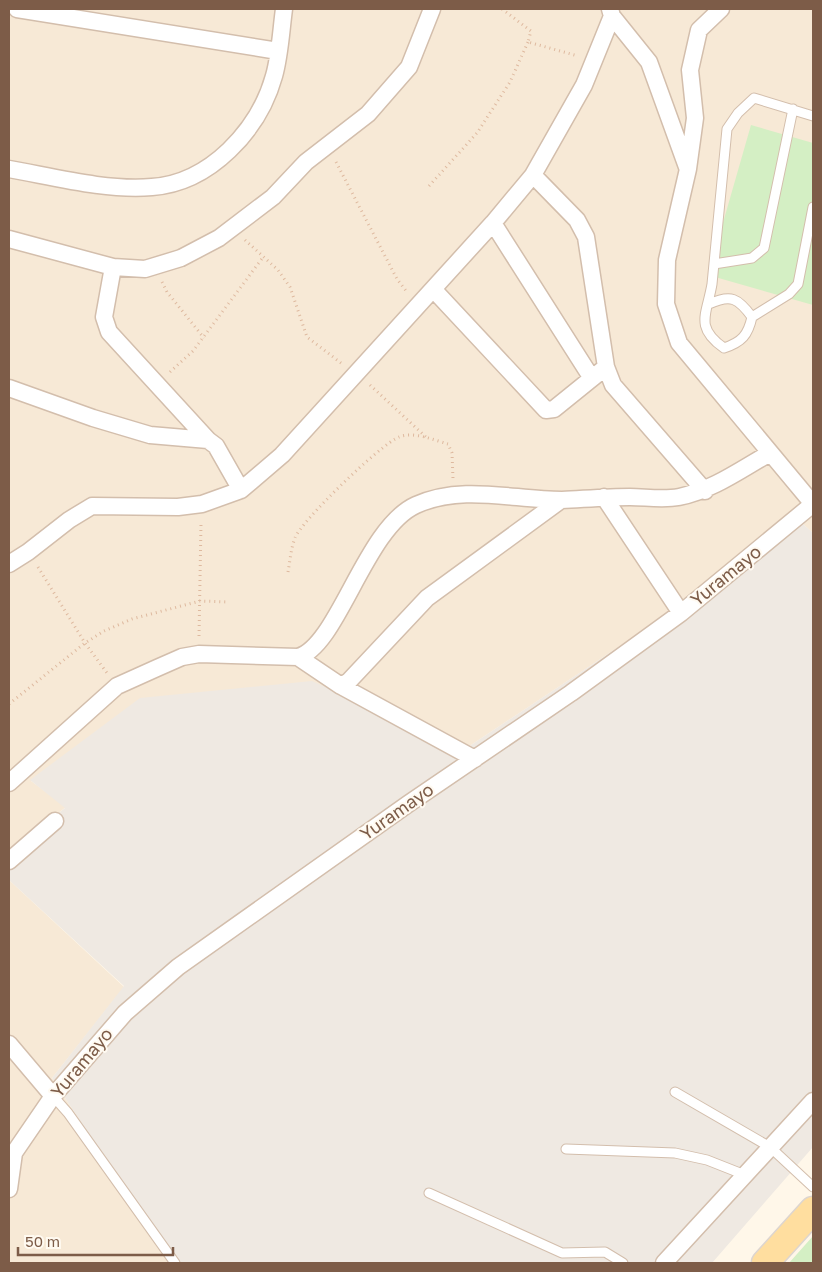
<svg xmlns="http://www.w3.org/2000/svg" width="822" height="1272" viewBox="0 0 822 1272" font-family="'Golos Text',sans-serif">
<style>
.residential{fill:#f7e9d6}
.industrial{fill:#efe9e2}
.green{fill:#d4efc4}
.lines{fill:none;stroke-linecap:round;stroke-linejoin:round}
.service-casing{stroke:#d3beac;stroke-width:11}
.minor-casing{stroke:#d3beac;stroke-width:19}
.primary-casing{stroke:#ddd5cf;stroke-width:29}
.path{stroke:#deb99f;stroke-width:3;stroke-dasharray:1 4;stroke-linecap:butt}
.service{stroke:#fff;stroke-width:9}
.minor{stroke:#fff;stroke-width:16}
.primary{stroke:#ffde9f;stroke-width:26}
.labels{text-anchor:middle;stroke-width:4;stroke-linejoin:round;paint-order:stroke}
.street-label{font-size:18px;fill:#7d5c48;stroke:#fffaf1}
</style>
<rect width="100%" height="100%" fill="#fff7e9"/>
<path class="residential" d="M9,9H813V533L803,524L465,749L31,781L66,807L9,851Z
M9,880L124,987L52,1078L173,1263H9Z"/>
<path class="industrial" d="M803,524L813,533V1147L712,1263H173L52,1078L124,986L9,880V851L65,808L30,780L140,698L312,681L465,749Z"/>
<path class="green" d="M751,125L813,143V305L708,275Z
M813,1236V1263H789Z"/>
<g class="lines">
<g class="service-casing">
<path id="service" d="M714,264L752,258L764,248L793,109
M709,304C731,294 738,298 752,317C748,335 742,342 724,348C694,327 707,314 712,284L727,129L738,113L754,98L813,116
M752,317L789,294L798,284L813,207
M675,1092L770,1147L813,1187
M53,1096L68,1113L175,1263
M566,1149L675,1153L707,1160L745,1175
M429,1193L562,1253L605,1252L623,1263"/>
</g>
<g class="minor-casing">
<path id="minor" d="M17,9L278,51
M610,9L612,16L649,62L687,167
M721,9L699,30L690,70L695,118L688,169L667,260L666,304L679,343L813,504
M9,169C54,177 107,191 152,187C210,183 259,130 274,76C280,55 281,31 284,9
M533,175L577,220L586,237L606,367L613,385L705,491
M493,223L591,377
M9,239L113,267L145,269L181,258L219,238L273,197L306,162L368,114L409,67L432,9
M113,267L104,317L109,332L208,440
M433,289L546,410L554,409L606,367
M9,388L93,418L150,435L208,440L216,446L241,490
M604,497L681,613
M9,564L28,552L69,520L92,506L178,507L202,504L241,490L282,455L493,223L533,175L584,85L612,16
M298,657L341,686L349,681L427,598L561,500
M341,686L475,759
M9,783L117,686L157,668L182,657L199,654L298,657C338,646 365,528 416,505C463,484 513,500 562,500C584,499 607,497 630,497C645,497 663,500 679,497C713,490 740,470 770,453
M9,861L55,821
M9,1044L53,1096
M9,1189L14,1153L53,1096L125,1013L178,967L408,804L571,693L681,613L813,504
M664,1263L813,1101"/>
</g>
<g class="primary-casing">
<path id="primary" d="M765,1263L813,1210"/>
</g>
<path class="path" d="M502,9L531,31L528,42L578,56
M336,162L397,279L407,292
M429,186L477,133L510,82L528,42
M245,240L278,270L290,287L307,337L341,363
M162,282L167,292L204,338
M170,372L193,351L264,256
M370,385L427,438
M38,567L85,643L107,673
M288,572C290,561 291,548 295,538C301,521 381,444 399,437C413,431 434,440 448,444L452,453L453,479
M199,636L201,523
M9,704L85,643L104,631L132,619L200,601L228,602"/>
<use href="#service" class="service"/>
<use href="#minor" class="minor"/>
<use href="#primary" class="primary"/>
</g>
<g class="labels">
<g class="street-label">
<text transform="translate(726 576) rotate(-39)" y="6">Yuramayo</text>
<text transform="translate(397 812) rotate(-35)" y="6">Yuramayo</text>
<text transform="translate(82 1063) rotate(-50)" y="6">Yuramayo</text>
</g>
</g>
<rect width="822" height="1272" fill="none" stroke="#7d5c48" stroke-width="20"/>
<path d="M18 1247v8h155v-8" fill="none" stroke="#7d5c48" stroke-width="2.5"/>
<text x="25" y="1247" font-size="15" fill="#7d5c48" stroke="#fffaf1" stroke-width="4" paint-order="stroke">50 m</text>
</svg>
